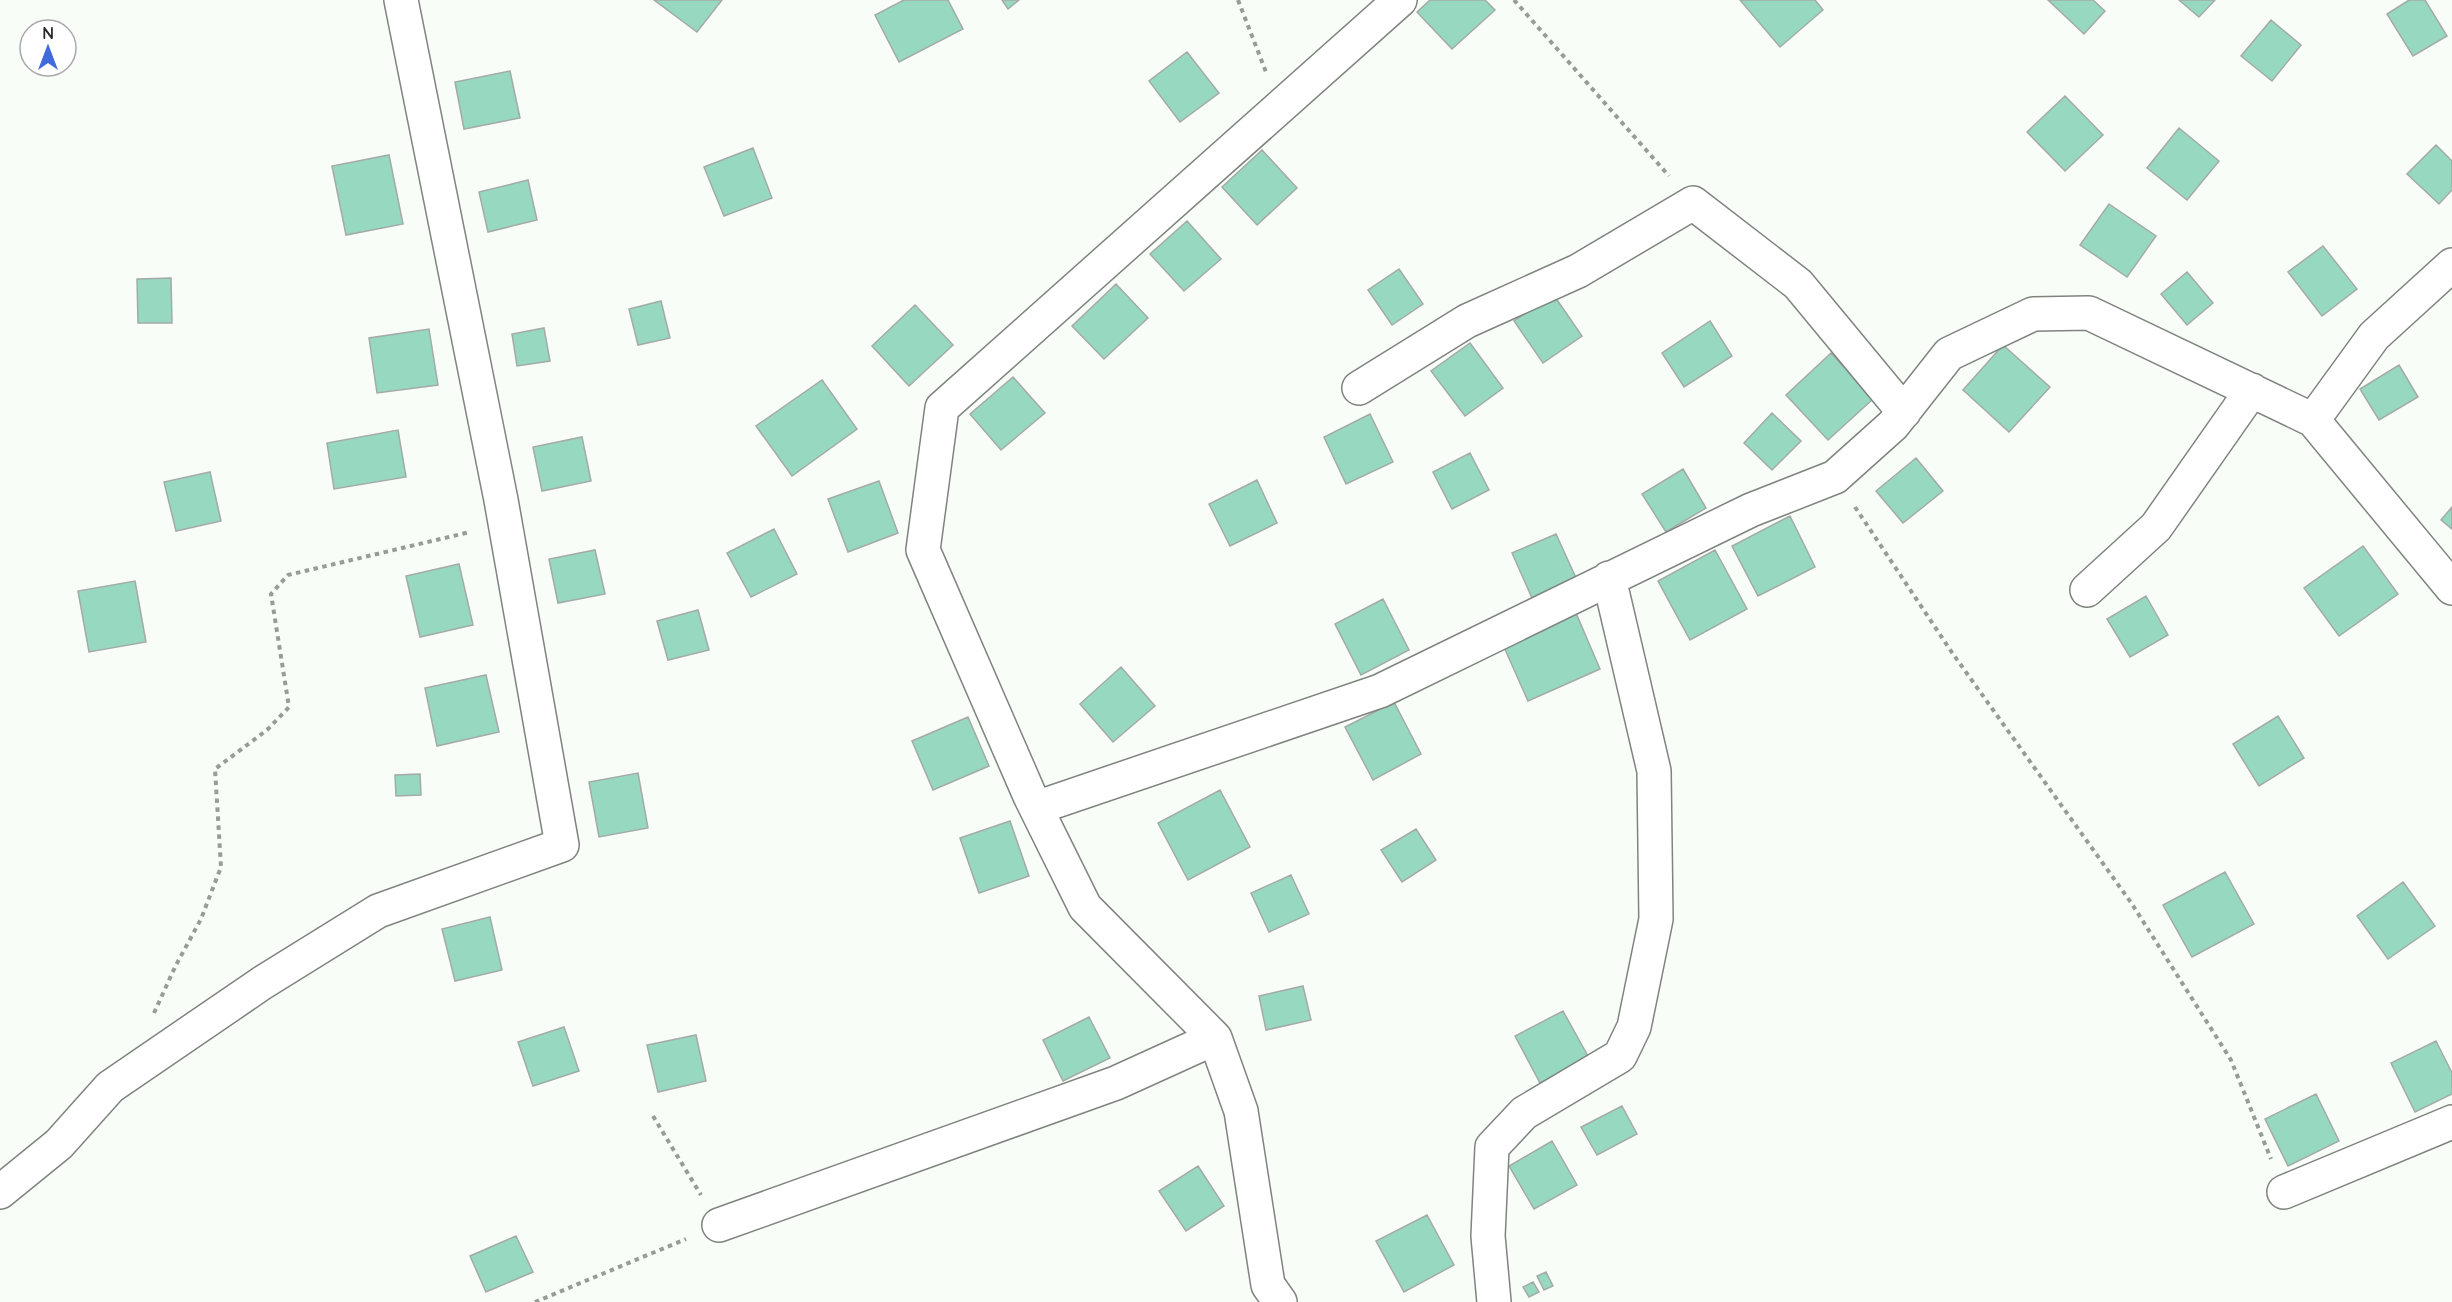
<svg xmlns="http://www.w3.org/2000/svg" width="2452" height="1302" viewBox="0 0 2452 1302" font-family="Quicksand,sans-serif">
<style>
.building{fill:#97d9c0;stroke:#a4aaa8;stroke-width:1.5}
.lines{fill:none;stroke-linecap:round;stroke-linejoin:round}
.minor-casing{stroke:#7f847f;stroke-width:36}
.path{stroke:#989b98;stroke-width:4;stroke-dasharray:4.5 4.5;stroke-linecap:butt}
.minor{stroke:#fff;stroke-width:33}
</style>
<rect width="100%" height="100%" fill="#f8fdf8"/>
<path class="building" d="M654,0H722L697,32Z
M904,0H948L963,29L899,62L875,15Z
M1002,0H1019L1008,9Z
M1430,0H1485L1495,10L1452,49L1417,12Z
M1740,0H1815L1823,10L1780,47Z
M2048,0H2093L2105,11L2084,34Z
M2179,0H2215L2199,17Z
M2409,0H2425L2447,36L2413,56L2387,14Z
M2271,20L2301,45L2272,81L2241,56Z
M1187,52L1219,93L1180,122L1149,81Z
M510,71L520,118L464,129L455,82Z
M2065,96L2103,135L2065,171L2027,132Z
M2179,128L2219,161L2187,200L2147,168Z
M2436,145L2452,161V190L2439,204L2407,174Z
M753,148L772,198L724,216L704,167Z
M1262,150L1297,188L1257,225L1222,187Z
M389,155L403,224L346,235L332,166Z
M528,180L537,220L488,232L479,192Z
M2109,204L2156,236L2127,277L2080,245Z
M1187,221L1221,259L1184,291L1150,254Z
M2323,246L2357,289L2322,316L2288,272Z
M1399,269L1423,304L1392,325L1368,290Z
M2187,272L2213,303L2187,325L2161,294Z
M171,278L172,323H138L137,279Z
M1116,284L1148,318L1104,359L1072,326Z
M1553,294L1582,336L1543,363L1514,321Z
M661,301L670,338L638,345L629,309Z
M915,305L953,345L909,386L872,346Z
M1710,321L1732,356L1684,387L1662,353Z
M544,328L550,361L517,366L512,334Z
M429,329L438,385L377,393L369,338Z
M1470,343L1503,388L1465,416L1431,371Z
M2003,345L2050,387L2009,432L1963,390Z
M1831,353L1873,399L1828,440L1786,395Z
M2399,365L2418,397L2379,420L2360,389Z
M1013,377L1045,413L1001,450L970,414Z
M822,380L857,429L792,476L756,426Z
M1772,413L1801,441L1772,470L1744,443Z
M1370,414L1393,462L1346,484L1324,437Z
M398,430L406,477L334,489L327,443Z
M582,437L591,481L542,491L533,447Z
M1470,453L1489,490L1452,509L1433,472Z
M1916,458L1943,491L1903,523L1876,491Z
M1683,469L1706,508L1666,532L1642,494Z
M210,472L221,521L176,531L164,482Z
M1257,480L1277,523L1230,546L1209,504Z
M879,481L898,533L848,552L828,499Z
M2452,507V529L2441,520Z
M1790,516L1815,567L1758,596L1732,546Z
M774,529L797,574L751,597L727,553Z
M1556,534L1576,578L1532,598L1512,553Z
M2363,546L2398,594L2339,636L2304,588Z
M595,550L605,594L558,603L549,559Z
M1715,550L1747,609L1690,640L1658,581Z
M459,564L473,625L420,637L406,576Z
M135,581L146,642L89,652L78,591Z
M2146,596L2168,635L2130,657L2107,619Z
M1383,599L1409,650L1361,675L1335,624Z
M698,610L709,650L668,660L657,621Z
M1576,613L1600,669L1528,701L1503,645Z
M1121,667L1155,706L1113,742L1080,704Z
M486,675L499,732L437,746L425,688Z
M1394,702L1421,754L1373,780L1345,727Z
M2278,716L2304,758L2259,786L2233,744Z
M968,717L989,766L933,790L912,741Z
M638,773L648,828L599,837L589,782Z
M420,774L421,795L396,796L395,775Z
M1220,790L1250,847L1188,880L1158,823Z
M1010,821L1029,876L979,893L960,838Z
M1416,829L1436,860L1402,882L1381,850Z
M2225,872L2254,924L2192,957L2163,905Z
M1291,875L1309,914L1269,932L1251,893Z
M2403,882L2435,926L2388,959L2357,916Z
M490,917L502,970L455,981L442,929Z
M1303,986L1311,1020L1266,1030L1259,996Z
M1563,1011L1589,1058L1540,1083L1515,1036Z
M1089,1017L1110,1058L1063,1081L1043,1040Z
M564,1027L579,1071L533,1086L518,1042Z
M696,1035L706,1081L658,1092L647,1045Z
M2436,1041L2452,1073V1094L2415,1112L2391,1063Z
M2316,1094L2339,1141L2288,1166L2265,1119Z
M1622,1106L1637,1134L1597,1155L1581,1127Z
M1552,1141L1577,1185L1534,1209L1509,1166Z
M1198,1166L1224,1206L1186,1231L1159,1191Z
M1427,1215L1454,1265L1404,1292L1376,1241Z
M516,1236L533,1272L486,1292L470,1256Z
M1546,1272L1553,1286L1544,1290L1537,1276Z
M1533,1282L1539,1292L1529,1297L1523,1287Z"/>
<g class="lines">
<g class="minor-casing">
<path id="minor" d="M1359,388L1467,321L1578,271L1693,203L1798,284L1904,412
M2313,420L2374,336L2452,265
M2087,590L2156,527L2252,390
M1036,808L1380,691L1751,510L1835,477L1893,425L1949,354L2033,314L2089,313L2313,420L2452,588
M0,1192L59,1144L110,1087L262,983L378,911L562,845L501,500L401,0
M2284,1192L2452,1122
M719,1225L1116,1083L1215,1038
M1280,1302L1268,1285L1241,1111L1215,1038L1085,907L1030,796L923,550L942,408L1400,0
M1494,1302L1488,1236L1492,1147L1524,1113L1620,1056L1634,1027L1656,919L1654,771L1609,578"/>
</g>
<path class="path" d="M1238,0L1266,72
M1514,0L1669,176
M1855,507L1953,654L2132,904L2231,1060L2271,1159
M154,1013L175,967L201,919L221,867L215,769L267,730L289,707L271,594L288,575L470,532
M653,1116L701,1195
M535,1302L686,1239"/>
<use href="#minor" class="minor"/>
</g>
<g transform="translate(48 48)"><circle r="28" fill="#ffffff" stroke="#a9a9a9" stroke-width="1.5"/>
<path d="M0-4.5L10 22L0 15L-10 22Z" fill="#416bdc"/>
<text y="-9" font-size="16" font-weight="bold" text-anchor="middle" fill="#272927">N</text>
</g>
</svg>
